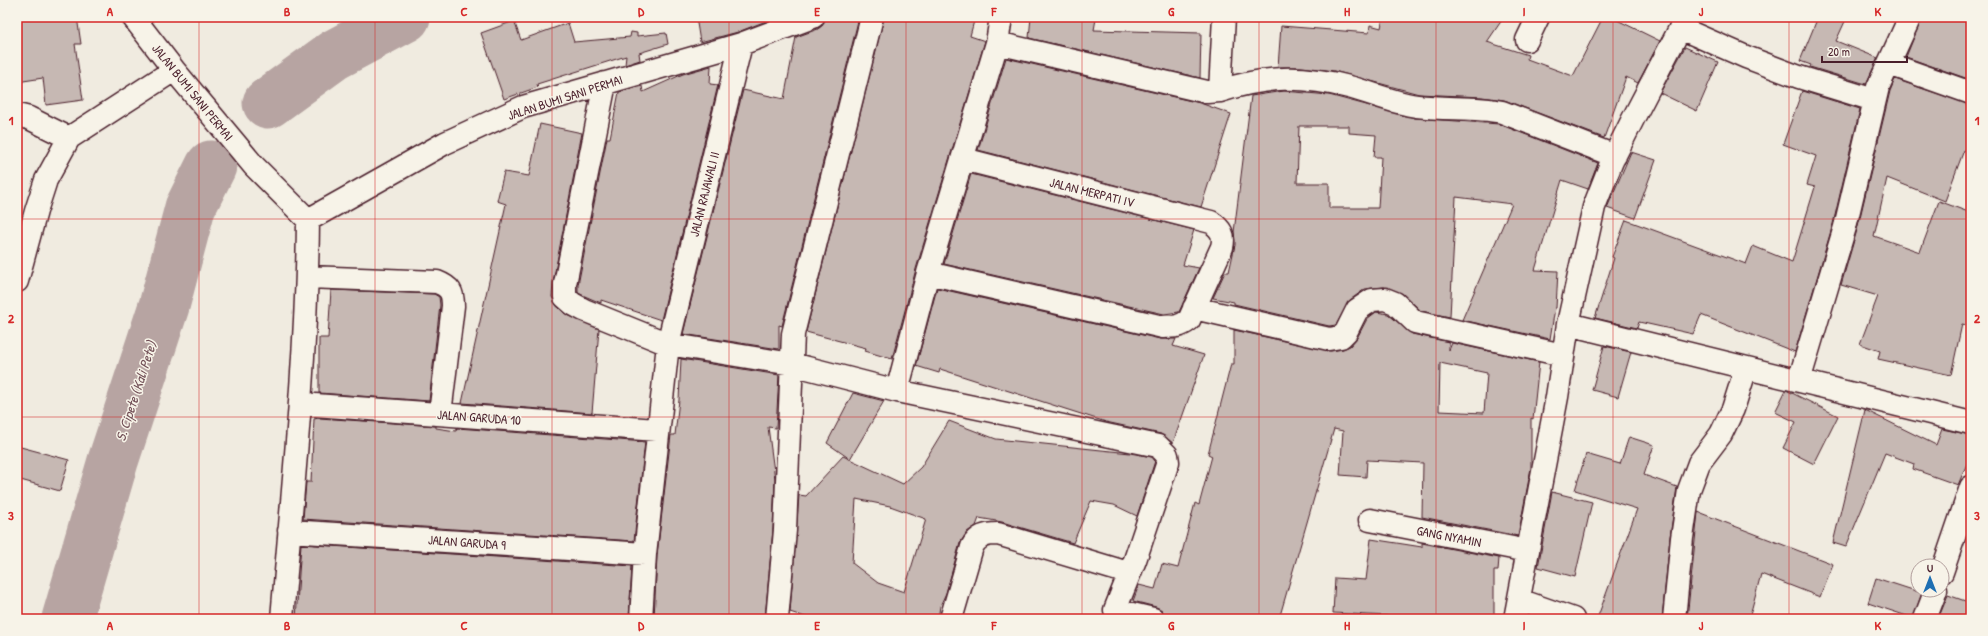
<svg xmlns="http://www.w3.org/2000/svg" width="1988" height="636" viewBox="0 0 1988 636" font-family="'Patrick Hand',sans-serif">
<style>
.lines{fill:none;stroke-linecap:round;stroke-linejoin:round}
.river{stroke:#b7a4a2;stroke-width:51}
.building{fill:#c6b8b3;stroke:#4a1f2b;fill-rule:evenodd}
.street-casing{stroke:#4a1f2b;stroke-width:25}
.street{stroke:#f7f3e8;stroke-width:22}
.grid{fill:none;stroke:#d62828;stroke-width:1;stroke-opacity:0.55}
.labels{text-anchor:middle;stroke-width:3;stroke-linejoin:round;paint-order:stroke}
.street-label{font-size:13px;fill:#4a1f2b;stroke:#f7f3e8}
.water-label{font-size:14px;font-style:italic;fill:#704e55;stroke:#f7f3e8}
.neatline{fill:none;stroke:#d62828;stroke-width:1.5}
.grid-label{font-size:13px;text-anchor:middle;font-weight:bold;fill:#d62828}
</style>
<rect width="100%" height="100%" fill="#f0ebe0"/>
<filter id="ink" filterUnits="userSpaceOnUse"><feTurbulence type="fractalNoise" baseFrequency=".025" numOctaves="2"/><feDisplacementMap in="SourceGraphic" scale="8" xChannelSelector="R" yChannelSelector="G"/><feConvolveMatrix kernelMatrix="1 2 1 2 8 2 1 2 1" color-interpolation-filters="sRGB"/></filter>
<g filter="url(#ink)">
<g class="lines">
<path class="river" d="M268,103L334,55L405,17
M67,619L113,461L164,306L190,208L211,166"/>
</g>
<path class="building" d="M17,17H77L81,44H75L83,100L46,105L43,78L17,82Z
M696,17H765L766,21L738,32L700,42Z
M825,17H859L782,326L779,325V349L683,334L743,90L784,99L796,37L818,29L823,25Z
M884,17H975L970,36L985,41L916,269L892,359L865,351L866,348L806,332Z
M1031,17H1081L1096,19L1094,30L1201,33L1200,78L1029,38Z
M1383,17H1504L1487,42L1528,55L1527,59L1573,76L1603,17H1611L1660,41L1638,83L1626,77L1604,138L1504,100L1482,97L1419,94L1334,71L1301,67H1278L1281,26L1369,33L1370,25L1381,28Z
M1818,17H1847L1836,41L1878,58L1866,84L1810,67L1811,65L1800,61Z
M1922,17H1971V80L1906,57Z
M514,21L521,40L568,23L574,42L630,37L631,32L637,33V36L666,33L668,44L639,53L640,60L625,65L626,56L537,84L538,87L504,99L481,33Z
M1685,47L1718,62L1697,111L1660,93Z
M1006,58L1200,103L1231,114L1201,207L978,150Z
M711,66L710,84L718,85L661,320L601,300V303L580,294L578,291V285L607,138H610L619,92L642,86L643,92L683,74Z
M1895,79L1971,105V153L1964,150L1945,201L1887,178L1874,236L1920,252L1939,201L1971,213V326L1962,324L1951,375L1878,359L1880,351L1860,344L1878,296L1841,285L1857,230L1890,91Z
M1284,91L1329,95L1415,118L1499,124L1598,163L1588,189L1562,180L1535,270L1558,271L1556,308H1555L1550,339L1462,320L1512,204L1456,197L1450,317L1421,311L1403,294L1384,287L1365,289L1350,300L1336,325L1329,326L1234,304V302L1213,298L1225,272H1229L1235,245L1234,232L1251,96ZM1299,126H1349V133L1376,135L1374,157H1381L1378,208H1329V183H1297Z
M1802,91L1860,109L1833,224L1795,352L1701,315L1693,334L1639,322L1637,328L1595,318L1614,258L1612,257L1626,220L1746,264L1753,246L1792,262L1815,187L1807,185L1816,156L1783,144Z
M540,124L582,133L553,282L552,297L557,306L565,314L599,329L592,413L462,403L506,204L497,201L504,172L529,176Z
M1631,152L1656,160L1635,218L1607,208Z
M971,174L1194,230L1183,265L1199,268L1179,312L1164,314L944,264Z
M937,288L1160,339H1176L1173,346L1204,355L1173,443L1161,434L1106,422L940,369L939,373L916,366Z
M331,290L434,294L439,297L440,305L429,401L319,393V338H328Z
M1376,312L1388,314L1412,334L1449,342V350L1452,343L1539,362L1533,419L1531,418V468L1518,536L1422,517L1423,463L1367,460L1366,477L1340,475L1343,431L1334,429L1279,619H1174L1165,617L1162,610L1156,607L1133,601L1139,585L1155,589L1162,564L1178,568L1195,503L1199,505L1212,456L1208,454L1231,364H1234V330L1331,351L1343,349L1350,346L1357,338L1367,319ZM1440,363L1487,373L1484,413L1439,411Z
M1604,346L1631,352L1618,397L1592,390Z
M681,359L779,375L776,428L768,427L775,479L773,529L765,619H654L657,555L671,435H675L679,400Z
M1786,390L1838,416L1814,464L1783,448L1796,422L1775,412Z
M853,393L884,401L850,459L827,443Z
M1865,410L1936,445L1942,429L1971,435V454L1958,485L1913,469L1914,464L1885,453L1846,547L1833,543Z
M319,418L436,426V428L456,431L457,428L645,442L634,541L303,519L306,482H311L314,419Z
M949,421L996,439L1130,453L1152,457L1155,461L1137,516L1114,505L1091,501L1073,543L1002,522L979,518L976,526L967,532L960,543L946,593L940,606L938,619H811L790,612L799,495L806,496L843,456L903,484L921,467ZM856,499L890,506L926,519L904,592L878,583L852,563Z
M1629,437L1654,445L1644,475L1677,487L1670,537L1662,619H1597L1637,509L1575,490L1586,454L1620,464Z
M17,446L69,460L60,491L17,479Z
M1552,492L1592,502L1575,577L1538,567Z
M1698,512L1833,564L1820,597L1761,574L1749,619H1687Z
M1371,539L1422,547V543L1499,558L1498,571H1494V619H1387V616L1333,613L1335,578L1366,580Z
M301,544L632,566L629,619H296Z
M1876,578L1922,593L1913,618L1868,603Z
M1948,595L1971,603V619H1938Z"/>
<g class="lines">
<g class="street-casing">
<path id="street" d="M133,17L174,70L254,166L308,220C307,353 293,486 282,619
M1680,28L1746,57L1799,77L1874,100
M1527,40L1538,17
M997,43L1207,92L1220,91L1224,17
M1889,64L1971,93
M605,83L565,284V297L573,304L584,310L668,344L792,364L897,391L1158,446L1167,455L1168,462L1135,560L1115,610L1153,619
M1220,91C1266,76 1302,75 1349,87C1372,93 1394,103 1417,106C1446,110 1474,106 1502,112L1615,156
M17,115L29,118L69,138
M308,220L445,143L523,107L741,44L813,17
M928,273L1163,327C1174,327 1180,327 1189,320L1222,247C1225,235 1221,229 1211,222L963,159
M308,277L437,282C450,287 453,292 453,306L440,414
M17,281L36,211L46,180L69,138L174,70
M1194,308L1329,339L1341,337L1346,332L1357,310L1372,300L1385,299L1395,303L1415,322L1563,355
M1568,324L1971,423
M1799,381L1845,227L1878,87L1910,17
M897,391L928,273L997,43L1001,17
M301,404L657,430
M1370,520L1528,551
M289,531L645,554
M1942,572L1971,487
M1519,600L1573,619
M641,619L645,554L668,344L741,44
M777,619L785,530L793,334L872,17
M951,619L972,547C978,536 985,534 998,534L1128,573
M1515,619L1557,397L1568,324L1594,207L1612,161L1634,117L1686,17
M1674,619L1682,538L1689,490L1699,463L1721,434L1733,409L1746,368
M1925,619L1936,590"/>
</g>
<use href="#street" class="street"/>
</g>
</g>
<path class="grid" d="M199,17V619M375,17V619M552,17V619M729,17V619M906,17V619M1082,17V619M1259,17V619M1436,17V619M1613,17V619M1789,17V619M17,219H1971M17,417H1971"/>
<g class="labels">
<g class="street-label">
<text transform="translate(193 92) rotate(51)" y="5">JALAN BUMI SANI PERMAI</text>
<text transform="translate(565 97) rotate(-18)" y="5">JALAN BUMI SANI PERMAI</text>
<text transform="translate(1092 192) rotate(14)" y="5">JALAN MERPATI IV</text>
<text transform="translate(704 194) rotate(-76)" y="5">JALAN RAJAWALI II</text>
<text transform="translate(479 417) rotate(4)" y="5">JALAN GARUDA 10</text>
<text transform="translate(1449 536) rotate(11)" y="5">GANG NYAMIN</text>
<text transform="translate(467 542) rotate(4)" y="5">JALAN GARUDA 9</text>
</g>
<g class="water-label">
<text transform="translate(136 391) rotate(-72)" y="5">S. Cipete (Kali Pete)</text>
</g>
</g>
<rect width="1988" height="636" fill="none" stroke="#f7f3e8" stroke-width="44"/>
<g transform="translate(1930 578)"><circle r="19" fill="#f7f3e8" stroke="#b29e9c"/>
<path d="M0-3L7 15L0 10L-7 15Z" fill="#1f6fb2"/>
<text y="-6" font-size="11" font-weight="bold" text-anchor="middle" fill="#4a1f2b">U</text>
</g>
<path d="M1822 56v6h85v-6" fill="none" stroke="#4a1f2b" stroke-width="2"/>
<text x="1828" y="56" font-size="12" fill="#4a1f2b" stroke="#f7f3e8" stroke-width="3" paint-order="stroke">20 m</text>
<rect x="22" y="22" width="1944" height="592" class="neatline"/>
<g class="grid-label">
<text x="110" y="16">A</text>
<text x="287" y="16">B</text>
<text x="464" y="16">C</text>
<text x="641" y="16">D</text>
<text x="817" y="16">E</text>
<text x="994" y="16">F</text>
<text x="1171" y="16">G</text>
<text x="1347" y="16">H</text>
<text x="1524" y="16">I</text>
<text x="1701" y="16">J</text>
<text x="1878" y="16">K</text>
<text x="11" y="125">1</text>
<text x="1977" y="125">1</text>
<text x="11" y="323">2</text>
<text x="1977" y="323">2</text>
<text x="11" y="520">3</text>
<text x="1977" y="520">3</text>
<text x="110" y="630">A</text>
<text x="287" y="630">B</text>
<text x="464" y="630">C</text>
<text x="641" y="630">D</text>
<text x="817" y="630">E</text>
<text x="994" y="630">F</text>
<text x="1171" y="630">G</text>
<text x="1347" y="630">H</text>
<text x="1524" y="630">I</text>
<text x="1701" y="630">J</text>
<text x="1878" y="630">K</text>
</g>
</svg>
